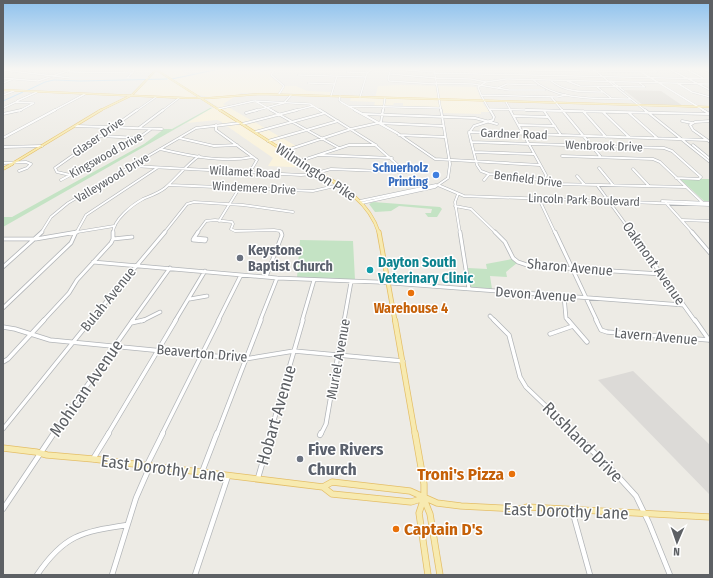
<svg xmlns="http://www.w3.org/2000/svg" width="713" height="578" viewBox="0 0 713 578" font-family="'Fira Sans Condensed',sans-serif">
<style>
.commercial{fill:#faf3dd}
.industrial{fill:#dcdad7}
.education{fill:#dddad3}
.green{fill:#c4e3c4}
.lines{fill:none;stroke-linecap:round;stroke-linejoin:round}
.stream{stroke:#abd8f7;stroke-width:1}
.minor-far4-casing{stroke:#b2b5b8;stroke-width:2}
.minor-far3-casing{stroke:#b2b5b8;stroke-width:3}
.minor-far2-casing{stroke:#b2b5b8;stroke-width:4.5}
.minor-far1-casing{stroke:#b2b5b8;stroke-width:5}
.minor-casing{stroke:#b2b5b8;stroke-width:6}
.major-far5-casing{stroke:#e4be67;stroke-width:2}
.major-far4-casing{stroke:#e4be67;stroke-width:3}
.major-far3-casing{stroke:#e4be67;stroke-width:3.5}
.major-far2-casing{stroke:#e4be67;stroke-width:5}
.major-far1-casing{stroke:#e4be67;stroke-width:6}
.major-casing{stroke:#e4be67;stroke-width:7}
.minor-far4{stroke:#fff;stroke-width:1.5}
.minor-far3{stroke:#fff;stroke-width:2}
.minor-far2{stroke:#fff;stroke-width:3}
.minor-far1{stroke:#fff;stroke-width:3.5}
.minor{stroke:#fff;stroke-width:4.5}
.major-far5{stroke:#f7eab0;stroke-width:1.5}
.major-far4{stroke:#f7eab0;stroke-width:2}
.major-far3{stroke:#f7eab0;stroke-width:2.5}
.major-far2{stroke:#f7eab0;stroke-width:3.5}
.major-far1{stroke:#f7eab0;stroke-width:4.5}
.major{stroke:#f7eab0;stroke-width:5.5}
.shop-dot{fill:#3f7fe0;stroke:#fff;stroke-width:1.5}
.worship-dot{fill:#6b7280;stroke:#fff;stroke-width:1.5}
.culture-dot{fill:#0f9aa8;stroke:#fff;stroke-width:1.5}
.food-dot{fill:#e8710a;stroke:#fff;stroke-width:1.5}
.labels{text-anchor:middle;stroke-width:3;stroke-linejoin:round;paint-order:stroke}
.far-street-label{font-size:12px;fill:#5d6064;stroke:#fff}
.far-shop-label{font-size:12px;font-weight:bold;fill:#366cbe;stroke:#fff;text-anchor:end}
.street-label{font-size:14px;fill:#5d6064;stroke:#fff}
.worship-label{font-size:14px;font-weight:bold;fill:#5b616d;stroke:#fff;text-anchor:start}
.culture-label{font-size:14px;font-weight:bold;fill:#0d838f;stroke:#fff;text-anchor:start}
.food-label{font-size:14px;font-weight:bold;fill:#c56008;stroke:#fff}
.near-street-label{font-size:17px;fill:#5d6064;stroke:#fff}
.near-worship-label{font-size:17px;font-weight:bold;fill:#5b616d;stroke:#fff;text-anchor:start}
.near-food-label{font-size:17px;font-weight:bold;fill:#c56008;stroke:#fff;text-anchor:end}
</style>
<rect width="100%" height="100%" fill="#edebe5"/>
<path class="commercial" d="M172,69H179L189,76L217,70L272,72L271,76L284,86H296L307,91L332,92L330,95L278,93H241L223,104L296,146L284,150L312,168L268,166L273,158L227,126L222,125V122L217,120L187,123L212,108L218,107L207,100L210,99L209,97L199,95L191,97L134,95L154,72Z
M401,85L476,87L484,105L488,109L490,112H481V114L443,113L442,107L403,106V103H394L393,105L374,106L375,102L350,101L351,97L375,98L378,86Z"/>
<path class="industrial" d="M633,371L710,445V495L598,380Z"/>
<path class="education" d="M624,90L661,91L683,106L643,105Z"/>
<path class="green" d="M210,108H212L3,227V217H12L144,144L164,129H172Z
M680,179H710V201H704Z
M373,202L440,207L442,209L437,217H428L425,213H431L432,209L399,206L391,211L375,212L369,204Z
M300,240L353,241L355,280L297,278Z
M512,259L517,263L506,272L507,277L490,276L492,289L471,287L468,268L487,269L486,264Z"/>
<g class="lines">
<path class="stream" d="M172,79L219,69
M26,91L45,82L54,80L80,81L167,79
M3,101L23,92"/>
<g class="minor-far4-casing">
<path id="minor-far4" d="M275,69L271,75L284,86L279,94
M391,69L388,78L389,81L436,84
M391,69L435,72
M434,69L441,111
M448,69L657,72L653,69
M593,69L646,111
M669,69L710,90
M686,69L703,78
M704,69L710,72
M3,70L70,78H148
M69,72L133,73
M347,72L368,73
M641,72L705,111
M435,73L710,79
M390,74L436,78
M298,75L366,77
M3,78L38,81L73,69
M127,78L134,71L131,69
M436,78L471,79L486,82
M532,79C558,102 597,98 630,99
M550,80C565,93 584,92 603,92
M567,81L580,86L645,87L638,82
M611,81L624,91
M3,83L13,79
M308,83L335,84
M436,83L473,84L509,90H545
M677,83L692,92L710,97
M597,87L611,98
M498,88L507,84L537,85
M3,95L14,91
M481,95L557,97L566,95
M331,96L337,76
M340,96L339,100L341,102L357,111
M360,97L367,73L373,69
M551,97L563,111
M17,101L37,92
M255,101L273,111
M506,102L511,111
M348,106L440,108
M3,108L16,102L34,103L19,111
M218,109L254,101L310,104L321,111
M490,109L561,111
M53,111L85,94
M136,111L156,97
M162,111L179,98
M254,111L284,103L291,95
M293,111L313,106
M383,111L385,98
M490,111L481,95L478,87L486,82L506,79L710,84"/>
</g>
<g class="minor-far3-casing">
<path id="minor-far3" d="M271,110L339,148
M320,110L374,144L400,167V171
M355,110L397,133L435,159L540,165
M490,110L494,117L493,120L474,126L469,133L477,165L481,171L489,174L525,177L557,184L686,187
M510,110L546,175L544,182
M526,110L709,114
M562,110L600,156
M645,110L710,162
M703,110L710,114
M544,111L561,135
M583,111L606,137
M603,112L629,137
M246,113L257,110
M629,113L657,138
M3,114L21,110
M363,114L475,118L497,124
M514,116L548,117
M682,121L692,123
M710,121L695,122L690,125L693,130L710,142
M378,123L381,122L383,110
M242,124L297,110
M216,125V130L257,160L250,172
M519,125L555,126
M76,126L162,129
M139,128L163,110
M255,132L325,113
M469,132L707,140
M399,135L445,137
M100,136L139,138
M3,138L55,110
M179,138L214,146L237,145
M268,141L338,121
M471,142L664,148L672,151L701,177L699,179L676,178
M693,145L710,159
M3,147L42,146
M160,149C190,156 222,163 253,157
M284,151L351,129L378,123L443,126
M474,152L534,154
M319,155L392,158
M562,156L653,159L660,162L702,202
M300,161L349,145H376
M3,163L26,162L31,164L27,168L19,171
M132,166L301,175L313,174L331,169L407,172
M599,168L613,185
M633,169L649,186
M70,175L57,172L55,168L137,110
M577,176L584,184
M61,180L136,140L151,129
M484,180L489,174
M169,185L313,191L339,185
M438,185L464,196L710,205
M597,185L632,233
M458,194L455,202L460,233
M539,199L555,233
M360,201L436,185
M662,201L710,203
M362,203L435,187L448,178L450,164L441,110
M666,203L693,233
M455,206L471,209L496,233
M682,220L710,221
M219,221L240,187
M41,233L51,217L68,203L196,128L240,123
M71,233L114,226
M76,233L86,215L157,168
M113,233C113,220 132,205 143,199C150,196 159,193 165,188C177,178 186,165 199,156
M164,233L187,204L194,202L243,205L293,212
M197,233L206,221L215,220L232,222L233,224L231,229L235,231L274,230L280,231L281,233"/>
</g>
<g class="minor-far2-casing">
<path id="minor-far2" d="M460,232L469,289
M495,232L505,242L513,258L518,262L530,266L662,274
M555,232L597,321
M631,232L695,321
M692,232L710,253
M194,238L206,239L205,241L193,240Z
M194,238L198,232
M3,239H36L77,232
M113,239L132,237
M93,262L277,278L377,282L683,305
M3,267L42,232
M266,277L282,235L281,232
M564,296L566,318L569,321
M190,299L207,296
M3,308L71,243L76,232
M490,316L495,321
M43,321L69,293L77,280L111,243L113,239V232
M90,321L165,232
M132,321L170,268
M142,321L160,312
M175,321L205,271
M218,321L241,275
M260,321L277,278
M302,321L314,280
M344,321L351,282"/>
</g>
<g class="minor-far1-casing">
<path id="minor-far1" d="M494,320L509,335L520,377L526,387L575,434
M568,320L587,342
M596,320L601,330L607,332L709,340
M695,320L709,340
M131,323L144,320
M3,327L15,329L50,340L245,359L294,351L403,361
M550,334L573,326
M3,362L8,359L44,320
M3,429L91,320
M53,434L133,320
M108,434L176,320
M162,434L219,320
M217,434L261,320
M270,434L303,320
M321,434L326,424L344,320"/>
</g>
<g class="minor-casing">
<path id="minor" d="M574,433L615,473L636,496L649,523L670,575
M320,435L321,433
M93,459L109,433
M147,465L163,433
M202,472L217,433
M258,478L271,433
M3,509L54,433
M572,510L590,575
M37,575C64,535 81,532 127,525
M112,575L136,498L150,466
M195,575L228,476"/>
</g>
<g class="major-far5-casing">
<path id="major-far5" d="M155,69L221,111
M3,90L186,98H210L260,94L710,107
M99,111L132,95L156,70"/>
</g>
<g class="major-far4-casing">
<path id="major-far4" d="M220,110L306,165
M10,165L101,110"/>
</g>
<g class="major-far3-casing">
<path id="major-far3" d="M304,164C334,182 368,197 379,233
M3,169L12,164"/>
</g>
<g class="major-far2-casing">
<path id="major-far2" d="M379,232L395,321"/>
</g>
<g class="major-far1-casing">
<path id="major-far1" d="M395,320L415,434"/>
</g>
<g class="major-casing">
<path id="major" d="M415,433L424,484V498L419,513L428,575
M3,448L36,452L47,455L93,459L323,487L332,482L410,491L437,503L461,506L521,509L527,507L710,517
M323,487L332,494L411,502L424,498
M424,499L430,514L440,575"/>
</g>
<use href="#minor-far4" class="minor-far4"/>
<use href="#minor-far3" class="minor-far3"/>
<use href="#minor-far2" class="minor-far2"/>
<use href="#minor-far1" class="minor-far1"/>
<use href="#minor" class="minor"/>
<use href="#major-far5" class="major-far5"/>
<use href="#major-far4" class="major-far4"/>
<use href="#major-far3" class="major-far3"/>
<use href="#major-far2" class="major-far2"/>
<use href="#major-far1" class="major-far1"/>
<use href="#major" class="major"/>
</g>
<linearGradient id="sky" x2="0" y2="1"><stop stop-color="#8fc2ee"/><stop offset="0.46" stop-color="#f7f6f3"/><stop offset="1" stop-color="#f7f6f3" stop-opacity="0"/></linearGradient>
<rect width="713" height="150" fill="url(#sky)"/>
<circle class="shop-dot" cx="436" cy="175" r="4"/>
<g class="worship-dot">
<circle cx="240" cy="258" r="4"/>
<circle cx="300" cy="459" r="4"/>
</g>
<circle class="culture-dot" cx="370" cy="270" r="4"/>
<g class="food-dot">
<circle cx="411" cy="293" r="4"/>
<circle cx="512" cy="474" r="4"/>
<circle cx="396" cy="529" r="4"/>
</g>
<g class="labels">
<g class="far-street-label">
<text transform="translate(514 134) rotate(2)" y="4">Gardner Road</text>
<text transform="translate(98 137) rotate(-35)" y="4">Glaser Drive</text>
<text transform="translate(604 146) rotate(2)" y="4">Wenbrook Drive</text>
<text transform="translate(106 155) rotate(-29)" y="4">Kingswood Drive</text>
<text transform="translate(245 172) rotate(3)" y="4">Willamet Road</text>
<text transform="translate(112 178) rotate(-31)" y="4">Valleywood Drive</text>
<text transform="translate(528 179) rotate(7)" y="4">Benfield Drive</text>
<text transform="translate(254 188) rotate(3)" y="4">Windemere Drive</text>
<text transform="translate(584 200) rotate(2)" y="4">Lincoln Park Boulevard</text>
</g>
<g class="far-shop-label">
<text x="428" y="172">Schuerholz<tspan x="428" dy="14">Printing</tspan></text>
</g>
<g class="street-label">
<text transform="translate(316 172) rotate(33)" y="5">Wilmington Pike</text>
<text transform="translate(654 263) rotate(55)" y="5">Oakmont Avenue</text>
<text transform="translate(570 267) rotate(5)" y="5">Sharon Avenue</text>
<text transform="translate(536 294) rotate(4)" y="5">Devon Avenue</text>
<text transform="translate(108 299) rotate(-51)" y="5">Bulah Avenue</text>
<text transform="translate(656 336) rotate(5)" y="5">Lavern Avenue</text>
<text transform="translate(202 353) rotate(5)" y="5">Beaverton Drive</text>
<text transform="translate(338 359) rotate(-80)" y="5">Muriel Avenue</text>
</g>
<g class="worship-label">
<text x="248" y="255">Keystone<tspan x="248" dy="16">Baptist Church</tspan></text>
</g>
<g class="culture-label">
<text x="378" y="267">Dayton South<tspan x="378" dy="16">Veterinary Clinic</tspan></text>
</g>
<g class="food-label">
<text x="411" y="313">Warehouse 4</text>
</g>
<g class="near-street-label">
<text transform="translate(86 388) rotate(-55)" y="6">Mohican Avenue</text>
<text transform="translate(276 415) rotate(-74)" y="6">Hobart Avenue</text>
<text transform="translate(583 442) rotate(45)" y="6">Rushland Drive</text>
<text transform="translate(163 468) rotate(7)" y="6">East Dorothy Lane</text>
<text transform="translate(566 511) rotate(2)" y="6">East Dorothy Lane</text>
</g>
<g class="near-worship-label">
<text x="308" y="455">Five Rivers<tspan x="308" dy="20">Church</tspan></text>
</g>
<g class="near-food-label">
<text x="504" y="480">Troni's Pizza</text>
<text x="404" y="535" text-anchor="start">Captain D's</text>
</g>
</g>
<rect width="713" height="578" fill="none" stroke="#5d6064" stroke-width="8"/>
<g transform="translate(677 542) rotate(182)" stroke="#ffffff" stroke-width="3" paint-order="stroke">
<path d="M0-3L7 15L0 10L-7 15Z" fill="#5d6064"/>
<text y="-6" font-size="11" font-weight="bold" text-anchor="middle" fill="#5d6064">N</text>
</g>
</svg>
